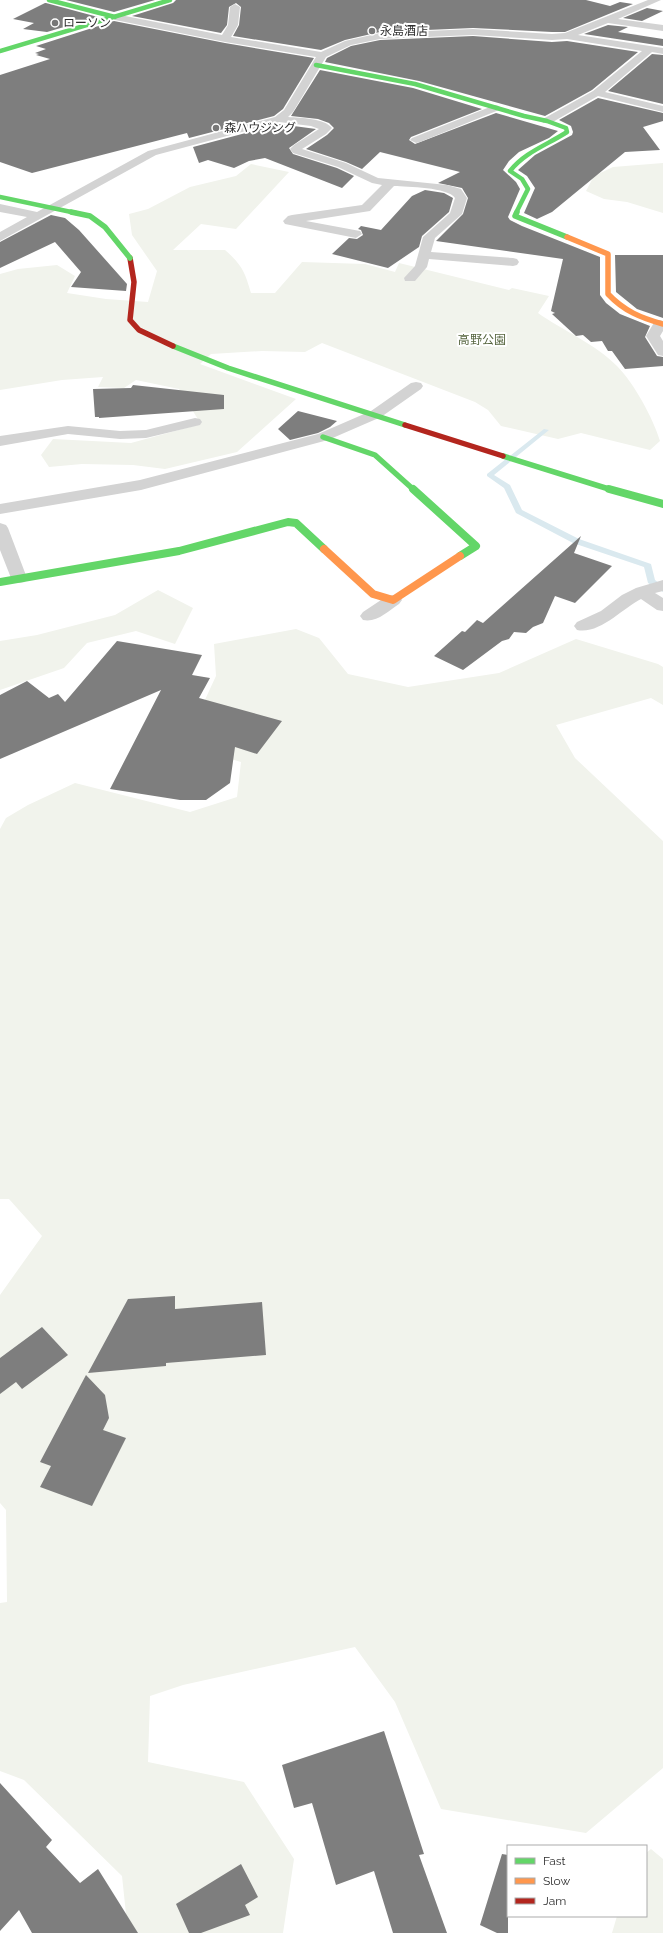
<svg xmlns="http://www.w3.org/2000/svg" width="663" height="1933" viewBox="0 0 663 1933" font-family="Raleway,'Noto Sans JP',sans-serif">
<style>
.green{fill:#f1f3ec}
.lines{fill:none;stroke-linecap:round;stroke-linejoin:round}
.stream{fill:#dae9ef;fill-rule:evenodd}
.building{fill:#7e7e7e}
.street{fill:#d3d3d3;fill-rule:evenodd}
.fast-far2{stroke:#63d668;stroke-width:4.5}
.fast-far1{stroke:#63d668;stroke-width:5.5}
.fast{stroke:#63d668;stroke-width:8}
.slow-far1{stroke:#ff974d;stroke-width:5.5}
.slow{stroke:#ff974d;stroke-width:8}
.jam{stroke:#b3261e;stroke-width:5.5}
.fast-bridge-far1{stroke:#63d668;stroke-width:4.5}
.fast-bridge{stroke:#63d668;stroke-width:5.5}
.poi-dot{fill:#777;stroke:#fff;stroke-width:1.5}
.labels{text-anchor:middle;stroke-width:4;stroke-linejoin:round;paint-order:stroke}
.far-poi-label{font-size:12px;fill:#2e2e2e;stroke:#fff;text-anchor:start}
.far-park-label{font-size:12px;fill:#56653f;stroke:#fff}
</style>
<rect width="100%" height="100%" fill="#fff"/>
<path class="green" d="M663,163V213L627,202L604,199L586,191L594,176L613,167Z
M251,164L289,172L236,229L201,224L173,250H225C242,265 245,272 251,293H275L302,262L365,264L395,272L399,263L509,290L512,288L549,296L538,313C562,330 597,345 617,366C634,383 653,418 660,441L650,450L581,433L558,439L501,426L488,410L475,402L322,343L305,352L262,351L211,354L200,364L296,399L237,452L165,469L133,465L82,464L49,467L41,455L53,439L131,443L201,424L179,389L136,380L124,388L98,387L103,377L62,380L0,390V274L18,269L57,265L75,276L67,293L106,299L148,302L157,271L132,235L129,214L148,209L190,187L236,176Z
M158,590L193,608L175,644L136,631L87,643L64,668L0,690V641L37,635L115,615Z
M296,629L319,638L348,674L408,687L499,673L576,639L658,664L663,667V705L651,698L556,725L575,758L663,841V1768L586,1833L441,1809L395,1702L355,1647L183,1685L150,1696L148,1762L244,1782L294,1859L283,1933H128L122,1876L24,1780L0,1771V1603L7,1602L6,1510L0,1503V1295L42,1236L9,1199H0V829L6,818L28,805L75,783L190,812L237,797L241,762L184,745L216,676L214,644Z
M651,1849L663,1859V1933H612L617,1916H646V1853Z"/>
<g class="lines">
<path class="stream" d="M544,429L549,430L494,475L510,485L522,510L579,539L651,564L655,580L663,586V592L648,583L644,567L573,543L516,513L504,488L487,476V474Z"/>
</g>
<path class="building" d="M66,0H155L114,12Z
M176,0H586L610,6L620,2L633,4L565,32H552L473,28L380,32L345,40L321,50L233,36L239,25L241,7L236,3L229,7L227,25L221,33L132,16L173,3Z
M45,3H46L98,17L47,32L23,29L34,23L13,19Z
M647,8L663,11L642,21L623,18Z
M114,21L225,43L314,58L283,109L274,116L189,138L187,133L32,173L0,162V75L50,59L36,55L39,54L35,53L46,49L36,46Z
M608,25L628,27L618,32L663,39V46L584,34Z
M473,36L552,42L567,41L638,52L592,90L545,116L419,81L325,62L327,58L351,46L380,40Z
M652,54L663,55V104L608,91Z
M320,70L413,88L482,109L411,137L409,140L415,144L496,113L558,131L549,138L519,152L509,161L503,170L516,182L520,189L508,217L510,220L522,226L600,257V295L606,303L620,314L650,326L645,337L657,356L663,357V366L625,369L612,351H608L602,341L591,342L583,335L576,336L552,314L555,313L551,311L563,259L436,241L463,214L468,198L462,188L438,183L460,172L380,152L362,169L346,162L306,149L327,135L334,128L329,123L318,119L291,116Z
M598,98L663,113V121L643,127L660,150L625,152L552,212L537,219L524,213L535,188L527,176L518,170L535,155L572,135L573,132L571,126L559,120Z
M279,124L316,129L289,148L293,154L337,168L354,176L342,188L265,158L249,161L234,168L208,160L199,163L193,147Z
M425,190L444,193L453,198L449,212L422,236L419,247L388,268L332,254L349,238L357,239L363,235L361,230L358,229L361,226L381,230L412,196Z
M51,215L65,218L79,230L127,284L126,291L71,287L81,272L55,242L0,268V242Z
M615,255H663V318L637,309L616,292Z
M133,385L224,395V409L99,418V417H95L93,389L131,388Z
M298,411L337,421L330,427L318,433L290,440L278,429Z
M581,536L574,553L612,566L575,603L555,596L543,623L533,627L526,633L514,632L509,639L502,641L463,670L434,656L462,631L465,632L477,620L483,623Z
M117,641L202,655L192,675L210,678L199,698L282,721L257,754L235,747L230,783L206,800H180L110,789L161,690L0,759V695L27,681L49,698L58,694L65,702Z
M175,1296V1309L262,1302L266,1355L166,1363V1366L88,1373L128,1299Z
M42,1327L68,1355L22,1389L16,1382L0,1394V1358Z
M86,1375L105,1395L109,1418L103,1430L126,1438L92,1506L40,1487L51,1466L40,1462Z
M384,1731L424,1854L419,1855L447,1933H393L374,1871L336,1885L312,1803L294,1808L282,1765Z
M0,1783L52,1840L46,1847L80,1883L98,1869L138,1933H32L19,1910L0,1931Z
M502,1854L508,1855V1933H497L480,1925Z
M241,1864L258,1897L245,1905L250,1915L201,1933H189L176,1904Z"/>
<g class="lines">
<path class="street" d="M648,0H661L618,19L663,25V31L608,23L578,35L663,48V54L652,52L605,92L663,106V112L598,96L551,123H543L542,121L543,119L593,91L642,51L567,39L552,40L473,35L380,39L351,45L326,57L293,112L288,117C301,118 324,118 332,128L326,134L302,149L346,163L378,178L447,185L461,189L467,198L462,214L435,238L431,252L513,258L517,259L519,262L517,265L513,266L429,259L427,267L415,281H405L404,278L415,266L423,237L450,213L455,198C448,187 407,187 394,186L370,211L306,221L360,231L362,234L356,238L285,224L283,221L288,216L292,215L362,205L382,185L372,183L338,167L293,153L290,149L294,145L319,129L311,126L279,122L156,155L0,241V232L27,217L0,212V204L37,212L148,151L275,117L284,110L316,57L225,42L115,20L110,17L112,15L115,14L222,35L228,25L230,7L235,4L240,7L238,25L231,37L321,52L345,41L380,33L473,29L552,34L565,33Z
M495,105L499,106L500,108L499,110L420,142L416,143L410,140L412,138Z
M660,320L663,321V331L660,336L663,341V356L658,355L646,336L655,321Z
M416,382L421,383L423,386L421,389L381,417L328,440L141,490L0,514V504L140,480L318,434L371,411L411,383Z
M195,418L200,419L202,422L200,425L146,438L120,439L68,434L0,446V436L68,426L120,431L146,430Z
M0,523L6,525L8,528L27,578L25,582L19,583L13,582L11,578L0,550Z
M663,580V591L655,593L663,598V611L657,610L641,599C623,608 599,635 577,630L574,626L577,622L601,611L622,595L636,588Z
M393,595L399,596L402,600L399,604C388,611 377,623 363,620L360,616L363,612L387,596Z"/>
<path class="fast-far2" d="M49,0L115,17
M0,51L170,0
M316,65L415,84L524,116L547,121L566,128L567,132C547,145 525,152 510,171L522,179L528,189L516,213"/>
<path class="fast-far1" d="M517,212L515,216L567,237
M173,346L228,368L405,425
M323,437L375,455L414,490
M503,456L612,490"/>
<path class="fast" d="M413,489L476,546L460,556
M609,489L663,504
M0,582L179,551L288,522L296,523L324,549"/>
<path class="slow-far1" d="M567,237L608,254V294C624,311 641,318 663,324"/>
<path class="slow" d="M324,549L373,594L393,600L460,556"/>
<path class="jam" d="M130,258L134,282L130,320L139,330L173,346
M405,425L503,456"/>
<path class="fast-bridge-far1" d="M0,197L76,213"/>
<path class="fast-bridge" d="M71,212L90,216L105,227L130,258"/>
</g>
<g class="poi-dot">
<circle cx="55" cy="23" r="4"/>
<circle cx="372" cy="31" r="4"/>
<circle cx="216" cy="128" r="4"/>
</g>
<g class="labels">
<g class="far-poi-label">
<text x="63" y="27">ローソン</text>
<text x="380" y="35">永島酒店</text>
<text x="224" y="132">森ハウジング</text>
</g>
<g class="far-park-label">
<text x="482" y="344">高野公園</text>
</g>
</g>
<rect x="507" y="1845" width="140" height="72" fill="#ffffff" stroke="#ababab"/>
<rect x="515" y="1858" width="20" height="6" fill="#63d668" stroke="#ababab"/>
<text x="543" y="1865" font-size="12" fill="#2e2e2e">Fast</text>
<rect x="515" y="1878" width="20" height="6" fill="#ff974d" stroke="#ababab"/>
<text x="543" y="1885" font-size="12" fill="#2e2e2e">Slow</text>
<rect x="515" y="1898" width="20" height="6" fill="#b3261e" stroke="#ababab"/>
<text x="543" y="1905" font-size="12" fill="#2e2e2e">Jam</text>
</svg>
